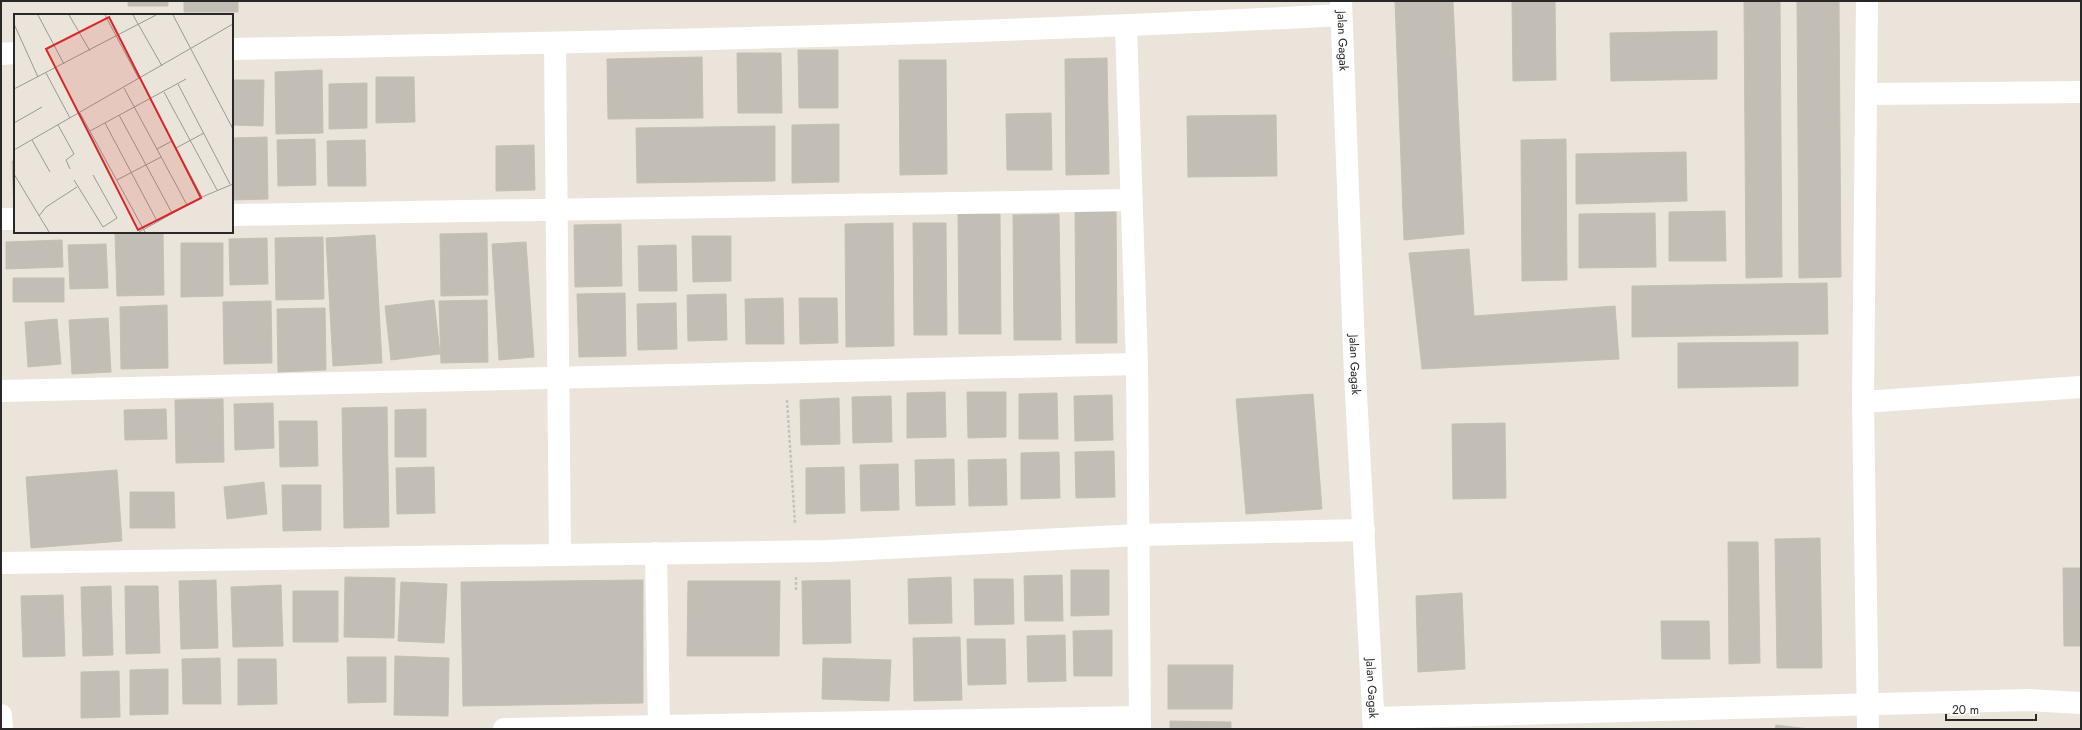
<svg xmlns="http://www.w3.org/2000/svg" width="2082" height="730" viewBox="0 0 2082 730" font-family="Jost,sans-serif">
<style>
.building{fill:#c2beb5;stroke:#c5c0b4}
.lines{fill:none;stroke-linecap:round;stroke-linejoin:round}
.path{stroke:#c3c3c3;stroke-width:2.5;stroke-dasharray:3 2;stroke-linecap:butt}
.street{stroke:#fff;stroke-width:22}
.labels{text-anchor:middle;stroke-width:3;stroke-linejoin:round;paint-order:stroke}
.street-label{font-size:12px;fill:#282828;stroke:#fff}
.inset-road{fill:none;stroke:#9c9993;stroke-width:1}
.view{fill:#d62828;fill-opacity:0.15;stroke:#d62828;stroke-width:2}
.inset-edge{fill:none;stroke:#282828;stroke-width:2}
</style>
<rect width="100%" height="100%" fill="#eae4da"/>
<path class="building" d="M128,1H168V6H128Z
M184,1H238V12H184Z
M1395,1H1453L1464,234L1404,240Z
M1512,1H1555L1556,80L1513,81Z
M1744,1H1780L1782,277L1746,278Z
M1797,1H1839L1841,277L1799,278Z
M1717,31V79L1611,81L1610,33Z
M798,50H838V108H799Z
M737,53H781L782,113H738Z
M702,57L703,118L608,119L607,59Z
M1107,58L1109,174L1066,175L1065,59Z
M899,60H946L947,174L900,175Z
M322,70L323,133L276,134L275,72Z
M376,77H414L415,122L376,123Z
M232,80H264L263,126L232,125Z
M367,83V128L329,129V84Z
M1051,113L1052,170H1007L1006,114Z
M1276,115L1277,176L1188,177L1187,116Z
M839,124V182L792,183V125Z
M775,126V181L637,183L636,128Z
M267,137L268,199L232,200V138Z
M315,139L316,185L278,186L277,140Z
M1566,139L1567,280L1522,281L1521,140Z
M365,140L366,186H328L327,141Z
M534,145L535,190L496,191V146Z
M1686,152L1687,201L1576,204V154Z
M12,161H15V211H14Z
M1116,205L1117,343H1076L1075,206Z
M1725,211L1726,261H1669V212Z
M1655,213L1656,267L1579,268V214Z
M958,214H1000L1001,334H959Z
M1059,214L1061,340H1014L1013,215Z
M893,223L894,346L846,347L845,224Z
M913,223H946L947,335H914Z
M621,224L622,286L575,287L574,225Z
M163,232L164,295L117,296L115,234Z
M487,233L488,295L441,296L440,234Z
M375,235L382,363L333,366L326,238Z
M692,236H731V281L693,282Z
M323,237L324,299L276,300L275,238Z
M267,238L268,284L230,285L229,239Z
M62,240L63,267L6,269V242Z
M526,242L534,357L499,360L492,244Z
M181,243H223V296L181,297Z
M106,244L108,288L70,289L68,245Z
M676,245L677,291H639L638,246Z
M1469,249L1474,316L1615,306L1619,359L1422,369L1409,253Z
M13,278H64V302H13Z
M1827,283L1828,334L1632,337V286Z
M625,293L626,356L579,357L577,294Z
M726,294L727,340L688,341L687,295Z
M783,298L784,344H746L745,299Z
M799,298H837L838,343L800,344Z
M434,300L440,354L391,360L385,306Z
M487,300L488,362L441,363L439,301Z
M271,301L272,363L224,364L223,302Z
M676,303L677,349L638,350L637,304Z
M167,305L168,368L121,369L120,307Z
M325,308L326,370L278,372L277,309Z
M108,318L111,372L72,374L69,320Z
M57,319L61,364L28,367L25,322Z
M1798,342V386L1678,388V343Z
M945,392L946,437L907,438V393Z
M967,392H1006V437L968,438Z
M1057,393L1058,439H1019V394Z
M1313,394L1322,509L1246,514L1236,399Z
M1112,395L1113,440L1075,441L1074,396Z
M891,396L892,442L853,443L852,397Z
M839,398L840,444L801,445L800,400Z
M223,399L224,462L176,463L175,400Z
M273,403L274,448L235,450L234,404Z
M387,407L389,527L344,528L342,408Z
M166,409L167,439L125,440L124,410Z
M426,409V457H395V410Z
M279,421H317L318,466L280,467Z
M1505,423L1506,498L1453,499L1452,424Z
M1114,451L1115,497L1076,498L1075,452Z
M1059,452L1060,498L1021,499V453Z
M954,459L955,505L916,506L915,460Z
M1006,459L1007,505L969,506L968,460Z
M898,464L899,510L861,511L860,465Z
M434,467L435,513L397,514L396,468Z
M844,467L845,513L806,514V468Z
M117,470L122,541L31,548L26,477Z
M264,482L267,514L227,519L224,487Z
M282,485H321V530L283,531Z
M130,492H174L175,528H130Z
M1820,538L1822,668H1777L1775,539Z
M1728,542H1758L1760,663L1729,664Z
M2063,568H2081V646H2064Z
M1071,570H1109V615L1071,616Z
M1062,575L1063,621H1025L1024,576Z
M345,577L395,578L394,638L344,637Z
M951,577L952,623L909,624L908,579Z
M974,579H1013L1014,624L975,625Z
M216,580L218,648L181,649L179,581Z
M643,580V703L463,706L461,582Z
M850,580L851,643L803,644L802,581Z
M688,581H780L779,656H687Z
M401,582L447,584L444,643L398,641Z
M281,585L283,646L233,647L231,587Z
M111,586L113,655L83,656L81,587Z
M125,586H158L160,653L126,654Z
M293,591H338V642H293Z
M1462,593L1465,669L1418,672L1416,596Z
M63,595L65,656L23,657L21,596Z
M1661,621H1709L1710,659H1662Z
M1112,630V676H1074L1073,631Z
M1065,635L1066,681L1028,682L1027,636Z
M960,637L962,700L914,701L913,638Z
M967,639H1005L1006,684L968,685Z
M395,656L449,658L448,716L394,715Z
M347,657H386V702L348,703Z
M220,658L221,704H183L182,659Z
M823,658L891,660L889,701L822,699Z
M238,659H276L277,704L238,705Z
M1168,665H1233L1232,709H1168Z
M168,669V714L130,715V670Z
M119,671L120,717L81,718V672Z
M1170,721L1231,722V729H1170Z
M1776,725L1809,729H1775Z"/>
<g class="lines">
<path class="path" d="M787,400L795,524
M796,577V590"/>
<g class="street">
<path id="s1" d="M1341,1L1355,375L1374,729"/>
<path d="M1867,1L1863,402L1868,729"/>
<path d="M1126,26L1137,364L1140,729"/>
<path d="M555,43L560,555"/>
<path d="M232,49C602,42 972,35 1341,15"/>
<path d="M1,54L15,53"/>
<path d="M1866,94L2081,92"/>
<path d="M232,215L1132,200"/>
<path d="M1,219H15"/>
<path d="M1,391L1137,364"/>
<path d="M1863,402L2081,387"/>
<path d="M656,553L659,726"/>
<path d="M1,563L828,551L1138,535L1364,530"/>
<path d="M1,715L2,729"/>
<path d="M1373,718L2028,700L2081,703"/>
<path d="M504,729L1139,717"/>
</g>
</g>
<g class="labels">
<g class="street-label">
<text dy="4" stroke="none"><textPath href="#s1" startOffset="40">Jalan Gagak</textPath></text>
<text dy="4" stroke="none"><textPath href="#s1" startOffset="364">Jalan Gagak</textPath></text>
<text dy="4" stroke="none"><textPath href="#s1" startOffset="688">Jalan Gagak</textPath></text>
</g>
</g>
<g transform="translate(14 14)">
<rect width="219" height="219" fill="#eae4da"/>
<path class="inset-road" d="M24,1L50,50M55,1L76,37M91,1L125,65M119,1L148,52M159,1L219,115M0,10L24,63M32,59L56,104M164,70L216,170M110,74L173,191M0,75L142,1M150,78L203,176M136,85L188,183M66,99L131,218M105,101L158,199M0,109L28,93M91,109L143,207M44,111L60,140L52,146L56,155M76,117L172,65M18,126L36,158M162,134L190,119M143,135L158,127M0,136L219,10M0,160L35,218M60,166L89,213L103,204L79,161M103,166L147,143M25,202L32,193L63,173M125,218L188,183L219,170"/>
<path class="view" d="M95,3L187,184L124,216L32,35Z"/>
<rect width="219" height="219" class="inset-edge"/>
</g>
<rect width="2082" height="730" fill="none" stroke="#282828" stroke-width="4"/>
<path d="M1946 714v6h90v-6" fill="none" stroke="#282828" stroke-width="2"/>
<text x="1952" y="714" font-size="12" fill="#282828" stroke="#ffffff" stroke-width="3" paint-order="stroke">20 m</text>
</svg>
